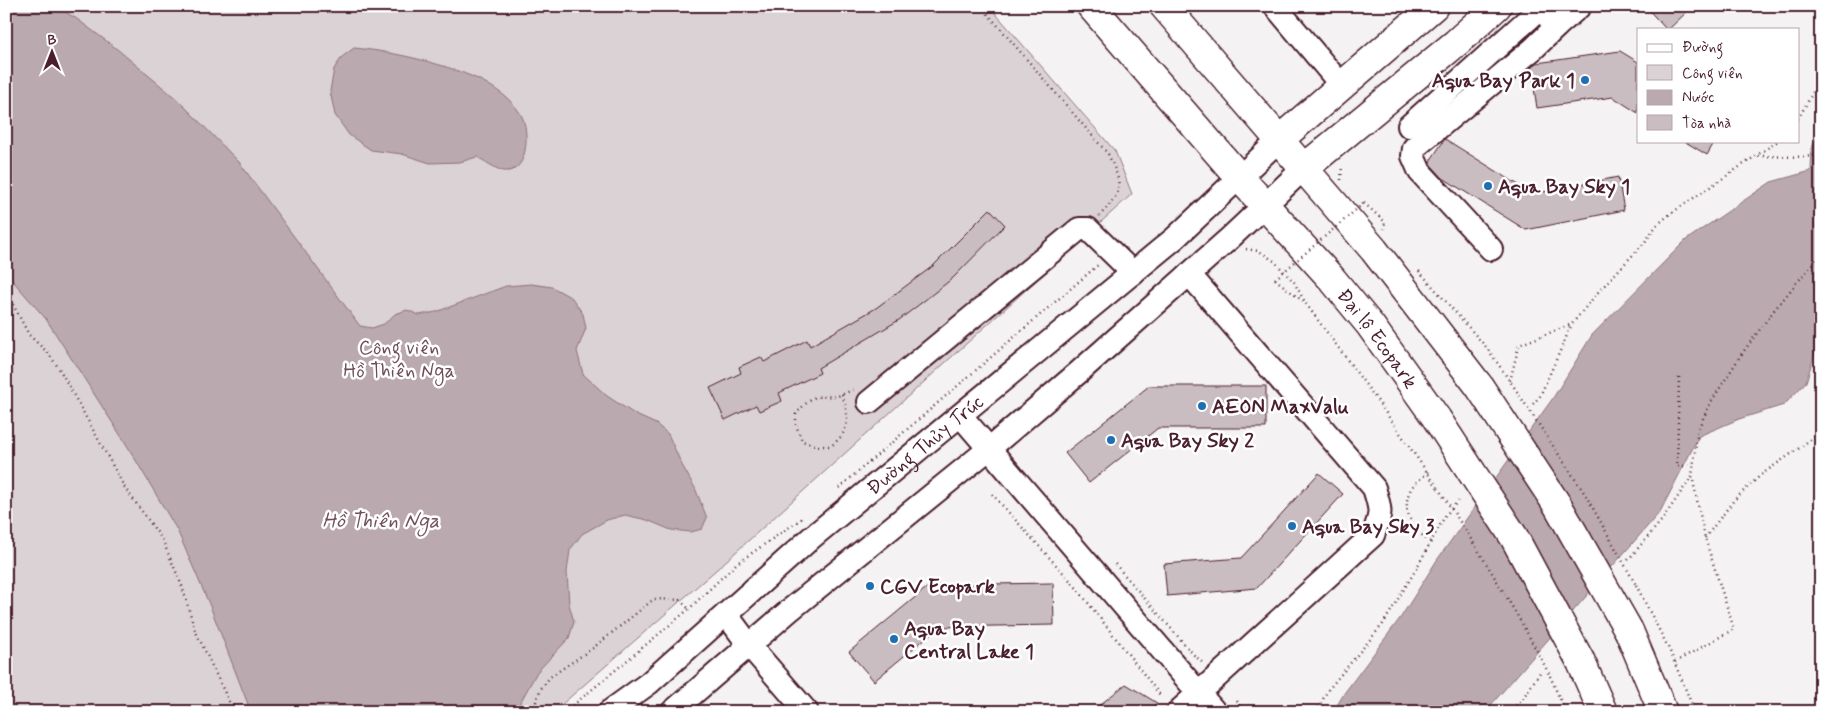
<svg xmlns="http://www.w3.org/2000/svg" width="1827" height="718" viewBox="0 0 1827 718" font-family="Mynerve,sans-serif">
<style>
.green{fill:#dbd2d5;stroke:#927880}
.water{fill:#baa9ae;stroke:#8d727a}
.building{fill:#cabdc1;stroke:#4a1f2b}
.lines{fill:none;stroke-linecap:round;stroke-linejoin:round}
.minor-casing{stroke:#4a1f2b;stroke-width:26}
.major-casing{stroke:#4a1f2b;stroke-width:31}
.highway-casing{stroke:#4a1f2b;stroke-width:31}
.path{stroke:#4a1f2b;stroke-width:2.5;stroke-dasharray:1 4;stroke-linecap:butt}
.minor{stroke:#fff;stroke-width:22}
.major{stroke:#fff;stroke-width:28}
.highway{stroke:#fff;stroke-width:28}
.highway-bridge-casing{stroke:#4a1f2b;stroke-width:31;stroke-linecap:butt}
.path-bridge{stroke:#4a1f2b;stroke-width:2.5;stroke-dasharray:1 4;stroke-linecap:butt}
.highway-bridge{stroke:#fff;stroke-width:28}
.poi-dot{fill:#1f6fb2;stroke:#fff;stroke-width:2}
.labels{text-anchor:middle;stroke-width:5;stroke-linejoin:round;paint-order:stroke}
.poi-label{font-size:20px;font-weight:bold;fill:#4a1f2b;stroke:#fff;text-anchor:start}
.street-label{font-size:20px;fill:#4a1f2b;stroke:#fff}
.park-label{font-size:20px;fill:#6e4c56;stroke:#fff}
.water-label{font-size:21px;font-style:italic;fill:#714f59;stroke:#fff}
</style>
<rect width="100%" height="100%" fill="#f4f2f2"/>
<filter id="ink" filterUnits="userSpaceOnUse"><feTurbulence type="fractalNoise" baseFrequency=".02" numOctaves="2"/><feDisplacementMap in="SourceGraphic" scale="10" xChannelSelector="R" yChannelSelector="G"/><feConvolveMatrix kernelMatrix="1 2 1 2 8 2 1 2 1" color-interpolation-filters="sRGB"/></filter>
<g filter="url(#ink)">
<path class="green" d="M6,6H989L1115,151L1132,194L717,569L553,712H10L6,697Z"/>
<path class="water" d="M6,6H55L77,19L117,49L179,101L239,162L360,326L372,328L384,324L395,314L407,310L419,315L436,312L506,286L531,284L552,287L572,298L583,314L586,328L577,351L583,374L607,396L636,415L656,424L668,434L682,465L695,488L707,518L702,529L691,532L671,530L647,520L625,515L607,520L582,534L570,550L567,572L569,604L574,622L569,638L537,672L515,712H251L210,606L177,530L128,447L46,319L6,273Z
M354,48C391,51 465,67 495,89C505,95 519,108 523,119C529,134 528,174 504,171C497,170 483,160 477,157L460,162L430,163L402,154L371,150L349,135L335,115L330,91L334,69L342,57Z
M1821,131V333L1806,382L1784,405L1739,419L1699,436L1660,512L1490,706L1481,712H1333L1345,692L1401,617L1437,560L1553,398L1592,335L1686,240L1771,182L1811,171L1812,147Z"/>
<path class="building" d="M1645,6H1693L1669,29H1666Z
M1620,51L1638,62V113L1613,97L1537,108L1531,68L1537,63Z
M1445,139L1533,194L1618,177L1624,210L1526,230L1443,178L1431,165L1430,161Z
M1684,141H1715L1707,155Z
M990,209L1005,225L953,278L925,300L899,320L818,368L820,373L779,393L782,401L759,411L756,405L725,420L710,388L741,373L739,367L761,357L764,362L807,340L810,346L876,308L933,266Z
M1149,386H1266V428H1158L1089,483L1065,453Z
M1319,473L1343,494L1257,588L1167,596L1164,564L1241,558Z
M1053,583L1054,625L939,627L874,681L849,652L930,585Z
M1126,684L1157,703L1147,712H1091Z"/>
<g class="lines">
<g class="minor-casing">
<g id="minor">
<path d="M1275,6L1342,86"/>
<path d="M1548,17L1557,26L1580,6"/>
<path d="M1409,126L1543,6"/>
<path d="M1491,249L1420,172L1413,156L1414,148L1533,49L1557,26"/>
<path d="M869,402L1079,229H1088L1133,273"/>
<path d="M961,416L1215,712"/>
<path d="M726,614L749,645L807,712"/>
<path id="s1" d="M609,712L649,683L811,538L1175,238L1279,140"/>
<path d="M672,712L790,610L990,448L1079,372L1231,237L1303,169"/>
<path d="M1178,712L1373,535C1382,513 1381,510 1374,488L1189,274"/>
</g>
</g>
<g class="major-casing">
<path id="major" d="M1279,140L1434,6
M1303,169L1456,43L1497,6"/>
</g>
<g class="highway-casing">
<g id="highway">
<path id="s2" d="M1091,6L1239,177L1332,279L1370,325L1437,419"/>
<path d="M1164,6L1374,250L1479,386"/>
<path d="M1629,631L1663,712"/>
<path d="M1581,662L1603,712"/>
</g>
</g>
<path class="path" d="M981,6L1108,154C1122,184 1125,190 1099,216
M1798,119L1821,78
M1758,156L1805,157L1821,154
M1341,180L1342,165
M1364,203L1385,222L1384,229
M1246,249L1259,251L1274,261L1294,282L1306,304L1377,400L1438,488
M1419,271L1487,348L1514,387
M1275,279L1305,303
M6,291L29,335L48,353L60,370L125,488L162,539L182,586L195,630L234,712
M1679,377L1677,466H1693
M1510,381L1519,345L1572,324
M842,394C849,416 851,431 831,446H818L802,441L796,425V414L804,405L815,397L838,396L855,389
M1533,404L1540,396L1572,324L1599,291L1645,242L1656,226L1670,214L1778,141
M1428,472C1422,478 1415,482 1411,489C1399,510 1415,532 1432,543
M839,488L1098,265
M992,494L1075,586L1160,695
M1705,538L1734,500L1762,474L1801,447L1821,430
M1628,560L1662,520L1692,476
M1115,564L1194,655L1204,664
M1636,585L1669,649L1695,712
M1675,662L1734,629L1705,538L1692,476L1698,429L1711,402L1741,355L1775,309L1821,254
M1550,676L1562,704L1555,712
M1237,701L1243,712
M537,712L536,702L540,690L550,677L593,648L654,599L680,600L689,609
M565,712L689,609L736,564L804,517
M1316,712L1328,690L1383,624L1415,571L1445,516L1458,501
M1508,712L1521,701L1541,671"/>
<use href="#minor" class="minor"/>
<use href="#major" class="major"/>
<use href="#highway" class="highway"/>
<g class="highway-bridge-casing">
<path id="highway-bridge" d="M1479,386L1558,506L1629,631
M1437,419L1514,537L1581,662"/>
</g>
<path class="path-bridge" d="M1275,279L1364,203
M1514,387L1585,494L1636,585
M1438,488C1478,549 1517,611 1550,676"/>
<use href="#highway-bridge" class="highway-bridge"/>
</g>
</g>
<g class="poi-dot">
<circle cx="1585" cy="80" r="5"/>
<circle cx="1488" cy="186" r="5"/>
<circle cx="1202" cy="406" r="5"/>
<circle cx="1111" cy="440" r="5"/>
<circle cx="1292" cy="526" r="5"/>
<circle cx="870" cy="586" r="5"/>
<circle cx="894" cy="639" r="5"/>
</g>
<g class="labels">
<g class="poi-label">
<text x="1575" y="87" text-anchor="end">Aqua Bay Park 1</text>
<text x="1498" y="193">Aqua Bay Sky 1</text>
<text x="1212" y="413">AEON MaxValu</text>
<text x="1121" y="447">Aqua Bay Sky 2</text>
<text x="1302" y="533">Aqua Bay Sky 3</text>
<text x="880" y="593">CGV Ecopark</text>
<text x="904" y="635">Aqua Bay<tspan x="904" dy="23">Central Lake 1</tspan></text>
</g>
<g class="street-label">
<text dy="7" stroke="none"><textPath href="#s2" startOffset="439">Đại lộ Ecopark</textPath></text>
<text dy="7" stroke="none"><textPath href="#s1" startOffset="414">Đường Thủy Trúc</textPath></text>
</g>
<g class="park-label">
<text x="399" y="354">Công viên<tspan x="399" dy="23">Hồ Thiên Nga</tspan></text>
</g>
<g class="water-label">
<text x="381" y="527">Hồ Thiên Nga</text>
</g>
</g>
<rect width="1827" height="718" fill="none" stroke="#fff" stroke-width="25"/>
<rect x="12" y="12" width="1802" height="693" fill="none" stroke="#4a1f2b" stroke-width="2" filter="url(#ink)"/>
<rect x="1637" y="28" width="162" height="115" fill="#ffffff" stroke="#b7a5aa"/>
<rect x="1647" y="44" width="25" height="8" fill="#ffffff" stroke="#b7a5aa"/>
<text x="1682" y="52" font-size="15" fill="#4a1f2b">Đường</text>
<rect x="1647" y="65" width="25" height="15" fill="#dbd2d5" stroke="#b7a5aa"/>
<text x="1682" y="78" font-size="15" fill="#4a1f2b">Công viên</text>
<rect x="1647" y="90" width="25" height="15" fill="#baa9ae" stroke="#b7a5aa"/>
<text x="1682" y="102" font-size="15" fill="#4a1f2b">Nước</text>
<rect x="1647" y="115" width="25" height="15" fill="#cabdc1" stroke="#b7a5aa"/>
<text x="1682" y="128" font-size="15" fill="#4a1f2b">Tòa nhà</text>
<g transform="translate(52 52)" stroke="#ffffff" stroke-width="4" paint-order="stroke">
<path d="M0-4L9 19L0 12L-9 19Z" fill="#4a1f2b"/>
<text y="-8" font-size="14" font-weight="bold" text-anchor="middle" fill="#4a1f2b">B</text>
</g>
</svg>
